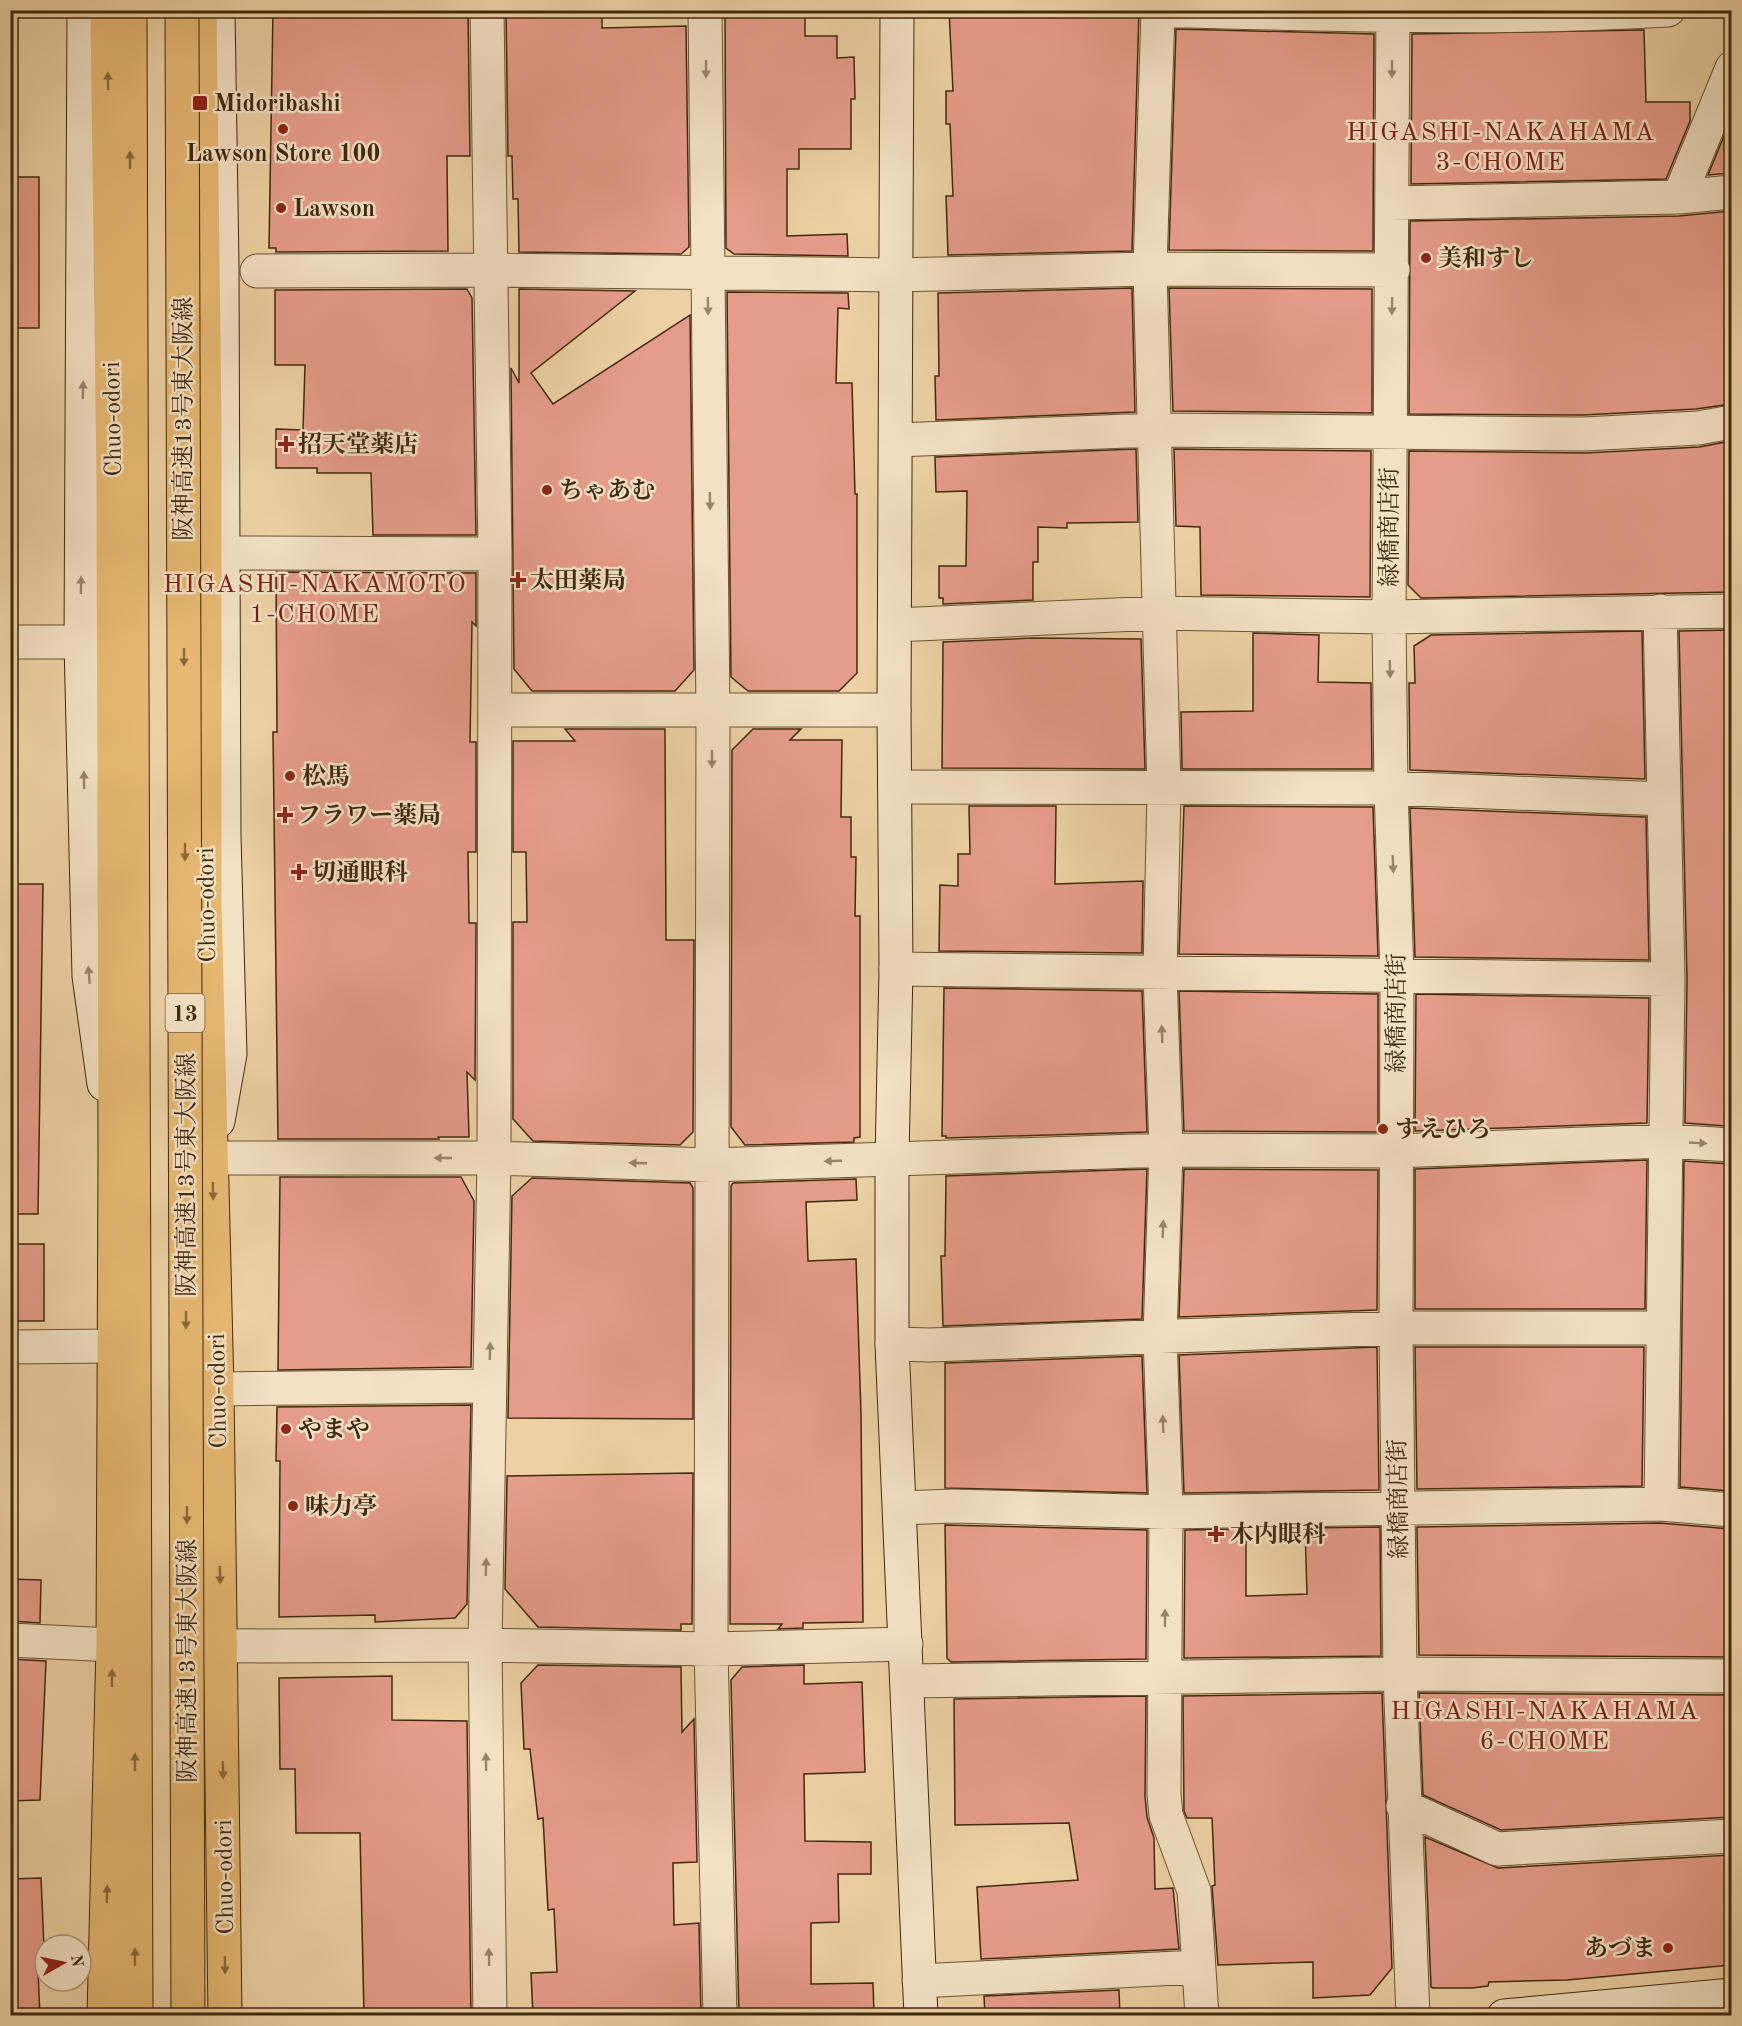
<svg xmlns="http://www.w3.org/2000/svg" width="1742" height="2026" viewBox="0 0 1742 2026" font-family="'Old Standard TT','Noto Serif JP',serif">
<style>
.building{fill:#e69c8a;stroke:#40290e;stroke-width:1.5}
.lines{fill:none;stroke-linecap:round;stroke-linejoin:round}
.street-casing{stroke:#6b5334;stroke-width:35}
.secondary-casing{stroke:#40290e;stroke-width:35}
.primary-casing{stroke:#40290e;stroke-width:35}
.highway-casing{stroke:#40290e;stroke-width:35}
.street{stroke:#f3e1c4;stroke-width:33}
.secondary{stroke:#f3e1c4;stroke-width:33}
.primary{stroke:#e6b872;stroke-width:33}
.highway{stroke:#e6b872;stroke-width:33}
.highway-bridge-casing{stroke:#40290e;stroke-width:35;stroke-linecap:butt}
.highway-bridge{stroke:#e6b872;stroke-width:33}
.oneway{fill:#9a8569}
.oneway2{fill:#8b693b}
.poi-dot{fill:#8f2418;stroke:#f3e1c4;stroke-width:2}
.labels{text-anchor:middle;stroke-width:5;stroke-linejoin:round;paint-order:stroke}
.shield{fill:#f3e1c4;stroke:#766045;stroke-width:1.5}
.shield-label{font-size:22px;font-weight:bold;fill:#40290e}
.poi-label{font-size:24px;font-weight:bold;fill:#40290e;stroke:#f3e1c4;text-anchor:start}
.street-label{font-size:24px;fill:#40290e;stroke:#f3e1c4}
.neighbourhood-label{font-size:26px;letter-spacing:1.5px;fill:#7a1f14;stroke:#f3e1c4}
</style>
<rect width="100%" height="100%" fill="#edd1a4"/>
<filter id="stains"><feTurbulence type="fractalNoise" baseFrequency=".00333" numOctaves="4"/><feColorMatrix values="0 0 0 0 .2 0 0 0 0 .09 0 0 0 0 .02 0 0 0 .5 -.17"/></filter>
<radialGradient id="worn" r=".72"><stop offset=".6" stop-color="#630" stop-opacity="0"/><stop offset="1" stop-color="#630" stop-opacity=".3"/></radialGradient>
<path class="building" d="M273,10H468L470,156H447L448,251L276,252V248H269Z
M506,10H602V28L686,26L689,247L681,254L519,252L518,199H513L512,156H508Z
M725,10H805V36H837V58L854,57L855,99H851V149H799V169H787V236L847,234L848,256L734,254L726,248Z
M949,10H1139L1132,251L948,255L946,196H953L950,124H946V91H953Z
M1176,29L1374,34L1373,251L1169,250Z
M1644,30L1646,102H1690V121L1666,179L1411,184L1412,34Z
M1731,119V173L1708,175Z
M10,177H39V328H10Z
M1731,211V404L1696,409L1584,415L1409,414L1410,221L1679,216Z
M1132,288L1135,412L936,420L935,376H939L938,293Z
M1169,288L1372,289V413L1173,411Z
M467,289L472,298L476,535H373L371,473H317V468H276V429L303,430L305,365H275V290Z
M519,289L635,291L531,373L553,404L690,315L694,670L675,691H532L514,669L511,368L519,383Z
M727,292L848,293L849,309L838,308L836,383H852L855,494H857V673L839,691H748L731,677Z
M1731,441V592L1421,598L1408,585L1409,451L1585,453L1699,447Z
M1136,449L1138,522L1067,523V528L1038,527V562H1033V600L943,604V598H939V566H966L967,491L936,492L935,457Z
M1174,449L1371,451L1370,597L1201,595L1200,527L1176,526Z
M276,572L476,573V626L472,622L470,742H476V852H468L469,923H476L475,1080L467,1072L469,1137H438L439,1139H278L273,732H277Z
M1731,630V1084H1726V1126L1685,1123L1687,979L1679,631Z
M1642,631L1645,779L1410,770L1409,683H1415L1414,646L1431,635Z
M1253,633L1319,635L1318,682L1371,683L1372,769H1182L1181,712L1253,711Z
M1033,638L1141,639L1145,769L942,768L943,642Z
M565,729H665L666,940H694L693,1132L680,1145L533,1141L513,1119V922H527L526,852H513V741H575Z
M753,729H801L790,740H842L841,817H851V857H856L855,916H860V1137L854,1138V1142L745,1145L731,1127L732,750Z
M969,806H1056L1055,884L1143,881L1142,953L939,951L940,885L958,886V854H970Z
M1184,806L1373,807L1378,956L1179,954Z
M1410,808L1646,817L1649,960L1415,957Z
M10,884H43L38,1214H10Z
M944,988L1142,991L1147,1132L946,1138V1136H942Z
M1179,991L1378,994V1132L1184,1131Z
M1416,994L1649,998L1647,1123L1415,1131Z
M1647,1160L1645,1309H1415V1169Z
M1684,1161L1731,1164V1491L1680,1487Z
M1147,1169L1142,1319L943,1326L941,1256H945L946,1176Z
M1184,1169L1378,1170L1377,1310L1179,1317Z
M280,1177H461L474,1201L471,1367L278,1370Z
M532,1178L690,1183L693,1188V1419L508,1418L512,1196Z
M856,1179L857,1200L806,1202L808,1261L856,1259L861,1414L863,1622L803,1623V1628L778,1629L782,1624H730L731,1186L733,1183Z
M13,1244H44V1321H14Z
M1377,1347L1379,1490L1184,1493L1179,1355Z
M1415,1347H1644L1642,1486L1417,1489Z
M1142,1356L1147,1493L945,1488V1363Z
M471,1405L467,1604L455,1618L375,1622V1615L279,1617L280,1461H276L277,1407Z
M693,1473L692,1624H681V1630L538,1627L505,1589L507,1476Z
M1660,1523L1731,1529V1657L1419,1655L1417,1527Z
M945,1525L1147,1530L1146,1659L951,1662L947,1658Z
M1380,1527L1381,1656L1184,1658L1185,1530L1246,1529V1596L1307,1594L1305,1528Z
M10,1579L41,1580L40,1623L10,1621Z
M10,1659L46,1661L40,1800L10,1801Z
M538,1665L681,1667L682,1732L694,1719L697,1862L673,1863L674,1925L699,1923L701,2016H533L531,1973L557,1972L554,1909L548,1910L543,1818L538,1819L530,1749H524L521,1683Z
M804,1665V1684L862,1682L865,1772L804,1774L805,1841L871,1842V1874H838L839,1922L811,1923V1984L873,1983L874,2016H739L731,1680L742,1667Z
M392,1676V1720L467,1721L471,2016H364L360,1833H296L295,1769H280L279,1678Z
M1382,1693L1392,1968L1370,1995L1313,1998V1962L1218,1965L1212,1886L1215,1885L1212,1818H1187L1184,1811L1183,1696Z
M1419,1693L1731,1695V1817L1501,1830L1423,1795Z
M1146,1696L1145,1796L1147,1817L1154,1838L1155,1889L1173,1888L1179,1949L981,1959L977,1887L1078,1880L1069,1823L955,1825L954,1699Z
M1425,1837L1498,1868L1731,1855V1965L1567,1980L1489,1982L1488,1986L1472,1988H1433L1431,1987Z
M41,1878L45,1971H38L40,2016H10V1879Z
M1119,1990L1120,2016H985L984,1996Z"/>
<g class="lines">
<g class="street-casing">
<path id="street" d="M487,10L495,554L494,1158L485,1645L490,2016
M705,10L713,712L711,1649L720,2016
M1393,10L1389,617L1391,788L1397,975L1396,1328L1400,1674L1413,2016
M1679,197L1732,68
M1392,203L1679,197L1732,192
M257,271L493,270L896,275L1150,269L1393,270
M896,440L1154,430L1584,434L1698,428L1732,422
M222,553L495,554
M1660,611L1668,979L1661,1504
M895,625L1159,613L1389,617L1732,611
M10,642H81
M495,710H894
M896,787L1391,788L1664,799
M896,969L1668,979
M212,1158H494L710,1165L1166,1150L1395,1151L1665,1141L1732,1145
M892,1344L930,1345L1396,1328H1661
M10,1347L114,1346
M217,1389L489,1386
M900,1508L953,1506L1166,1512L1661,1504L1732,1510
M10,1640L113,1645
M222,1646L485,1645L711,1649L906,1644
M907,1681L1400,1674L1732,1676
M1403,1806L1497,1849L1732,1836
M919,1981L1197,1967
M1202,2016L1194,1891L1166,1815L1164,1794L1166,1512L1160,1336L1166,1150L1160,973L1164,789L1150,269L1158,10C1327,15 1498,20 1668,10"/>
</g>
<g class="secondary-casing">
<path id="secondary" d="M84,10L81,642L89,976L104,1084
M218,10L222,267L224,836L230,1054L218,1121
M897,10L894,710L896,969L892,1159V1344L921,2016
M1504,2016L1732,1995"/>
</g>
<g class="primary-casing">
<path id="primary" d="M200,10L205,425V901L217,1389L225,2016
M104,2016L113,1645L115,1157L113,480L107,10"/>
</g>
<g class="highway-casing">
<path id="highway" d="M130,10L136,2016"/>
</g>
<use href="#street" class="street"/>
<use href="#secondary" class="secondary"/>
<use href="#primary" class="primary"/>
<use href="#highway" class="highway"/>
<g class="highway-bridge-casing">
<path id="highway-bridge" d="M182,10L188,2016"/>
</g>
<use href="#highway-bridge" class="highway-bridge"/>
</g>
<defs><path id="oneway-solid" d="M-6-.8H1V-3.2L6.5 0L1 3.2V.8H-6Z" transform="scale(1.5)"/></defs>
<g class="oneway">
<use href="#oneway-solid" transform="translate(706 69) rotate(90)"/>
<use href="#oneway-solid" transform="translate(1392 69) rotate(90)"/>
<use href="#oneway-solid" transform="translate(708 306) rotate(89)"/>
<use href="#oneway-solid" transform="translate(1392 306) rotate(91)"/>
<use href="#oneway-solid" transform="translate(83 390) rotate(-89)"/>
<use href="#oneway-solid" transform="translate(710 501) rotate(89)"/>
<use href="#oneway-solid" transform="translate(81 585) rotate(-89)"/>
<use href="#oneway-solid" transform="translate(1390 669) rotate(89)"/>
<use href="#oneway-solid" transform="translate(712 759) rotate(90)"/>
<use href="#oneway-solid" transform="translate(84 780) rotate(-91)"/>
<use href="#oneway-solid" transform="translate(1393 864) rotate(88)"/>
<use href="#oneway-solid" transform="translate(89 975) rotate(-95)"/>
<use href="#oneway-solid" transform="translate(1162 1034) rotate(-92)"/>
<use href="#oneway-solid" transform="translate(1698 1143) rotate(3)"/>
<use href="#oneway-solid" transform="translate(443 1158) rotate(180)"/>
<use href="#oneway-solid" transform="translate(833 1161) rotate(178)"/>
<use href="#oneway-solid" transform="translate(638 1163) rotate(-178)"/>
<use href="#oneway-solid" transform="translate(1163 1229) rotate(-88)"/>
<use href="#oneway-solid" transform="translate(490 1351) rotate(-89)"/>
<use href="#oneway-solid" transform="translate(1163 1424) rotate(-92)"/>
<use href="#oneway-solid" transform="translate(486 1567) rotate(-89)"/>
<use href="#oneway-solid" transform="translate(1165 1618) rotate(-90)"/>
<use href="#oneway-solid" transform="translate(486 1762) rotate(-91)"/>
<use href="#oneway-solid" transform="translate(489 1957) rotate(-91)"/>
</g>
<g class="oneway2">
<use href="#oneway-solid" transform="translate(108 81) rotate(-91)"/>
<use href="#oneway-solid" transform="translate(130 160) rotate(-90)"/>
<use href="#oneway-solid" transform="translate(184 657) rotate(90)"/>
<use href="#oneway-solid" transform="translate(185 852) rotate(90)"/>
<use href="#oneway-solid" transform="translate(213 1191) rotate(89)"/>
<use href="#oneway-solid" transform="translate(186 1320) rotate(90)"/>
<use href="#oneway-solid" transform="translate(187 1515) rotate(90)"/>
<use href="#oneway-solid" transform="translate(220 1575) rotate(89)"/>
<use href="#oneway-solid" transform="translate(112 1678) rotate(-89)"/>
<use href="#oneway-solid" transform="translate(135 1762) rotate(-90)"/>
<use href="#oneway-solid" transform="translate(223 1770) rotate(89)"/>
<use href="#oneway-solid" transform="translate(107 1894) rotate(-89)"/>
<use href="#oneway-solid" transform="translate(135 1957) rotate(-90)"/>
<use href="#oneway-solid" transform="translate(225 1965) rotate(89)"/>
</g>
<g class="poi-dot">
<rect x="192" y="95" width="16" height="16" rx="3"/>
<circle cx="283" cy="129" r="6"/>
<circle cx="281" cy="208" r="6"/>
<circle cx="1426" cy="258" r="6"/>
<path d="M283 435h6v6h6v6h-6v6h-6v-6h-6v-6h6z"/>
<circle cx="547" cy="490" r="6"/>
<path d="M515 571h6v6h6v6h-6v6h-6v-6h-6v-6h6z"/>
<circle cx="290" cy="776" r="6"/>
<path d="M282 806h6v6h6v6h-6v6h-6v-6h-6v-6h6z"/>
<path d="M296 863h6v6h6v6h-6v6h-6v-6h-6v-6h6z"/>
<circle cx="1383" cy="1129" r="6"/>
<circle cx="286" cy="1429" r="6"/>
<circle cx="293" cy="1506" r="6"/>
<path d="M1213 1525h6v6h6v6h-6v6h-6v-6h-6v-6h6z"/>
<circle cx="1668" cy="1948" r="6"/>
</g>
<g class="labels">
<rect class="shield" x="165.5" y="994" width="39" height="38" rx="4.5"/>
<g class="shield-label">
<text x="185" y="1021">13</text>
</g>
<g class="poi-label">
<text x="214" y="111">Midoribashi</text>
<text x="283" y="161" text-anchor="middle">Lawson Store 100</text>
<text x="293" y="216">Lawson</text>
<text x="1438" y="266">美和すし</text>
<text x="298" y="452">招天堂薬店</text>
<text x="559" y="498">ちゃあむ</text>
<text x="530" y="588">太田薬局</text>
<text x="302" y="784">松馬</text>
<text x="297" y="823">フラワー薬局</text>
<text x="312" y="880">切通眼科</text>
<text x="1395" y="1137">すえひろ</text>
<text x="298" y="1437">やまや</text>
<text x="305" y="1514">味力亭</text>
<text x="1230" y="1542">木内眼科</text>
<text x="1656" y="1956" text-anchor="end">あづま</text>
</g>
<g class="street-label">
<text transform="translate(112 419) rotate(-91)" y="8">Chuo-odori</text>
<text transform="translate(183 419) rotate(-90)" y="8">阪神高速13号東大阪線</text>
<text transform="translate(1389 527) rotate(-90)" y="8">緑橋商店街</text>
<text transform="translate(206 905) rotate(-91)" y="8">Chuo-odori</text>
<text transform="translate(1396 1013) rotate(-90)" y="8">緑橋商店街</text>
<text transform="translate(186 1175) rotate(-90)" y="8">阪神高速13号東大阪線</text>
<text transform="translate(217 1391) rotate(-91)" y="8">Chuo-odori</text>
<text transform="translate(1398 1499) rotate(-91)" y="8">緑橋商店街</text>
<text transform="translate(187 1661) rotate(-90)" y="8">阪神高速13号東大阪線</text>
<text transform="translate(224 1877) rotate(-91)" y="8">Chuo-odori</text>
</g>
<g class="neighbourhood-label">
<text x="1501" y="140">HIGASHI-NAKAHAMA<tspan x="1501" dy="30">3-CHOME</tspan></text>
<text x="315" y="592">HIGASHI-NAKAMOTO<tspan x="315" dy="30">1-CHOME</tspan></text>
<text x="1545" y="1719">HIGASHI-NAKAHAMA<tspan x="1545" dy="30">6-CHOME</tspan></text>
</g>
</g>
<rect width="1742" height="2026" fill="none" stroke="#edd1a4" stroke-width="36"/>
<rect x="12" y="12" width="1718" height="2002" fill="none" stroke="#40290e" stroke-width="3"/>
<rect x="18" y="18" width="1706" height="1990" fill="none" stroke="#40290e" stroke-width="1.5"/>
<g transform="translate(63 1963) rotate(81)"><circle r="28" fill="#f3e1c4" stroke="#ab977b" stroke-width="1.5"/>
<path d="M0-4.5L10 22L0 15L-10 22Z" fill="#8f2418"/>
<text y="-9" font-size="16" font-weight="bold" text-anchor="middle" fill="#40290e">N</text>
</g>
<rect width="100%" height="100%" filter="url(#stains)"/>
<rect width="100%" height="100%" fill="url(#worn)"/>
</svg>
